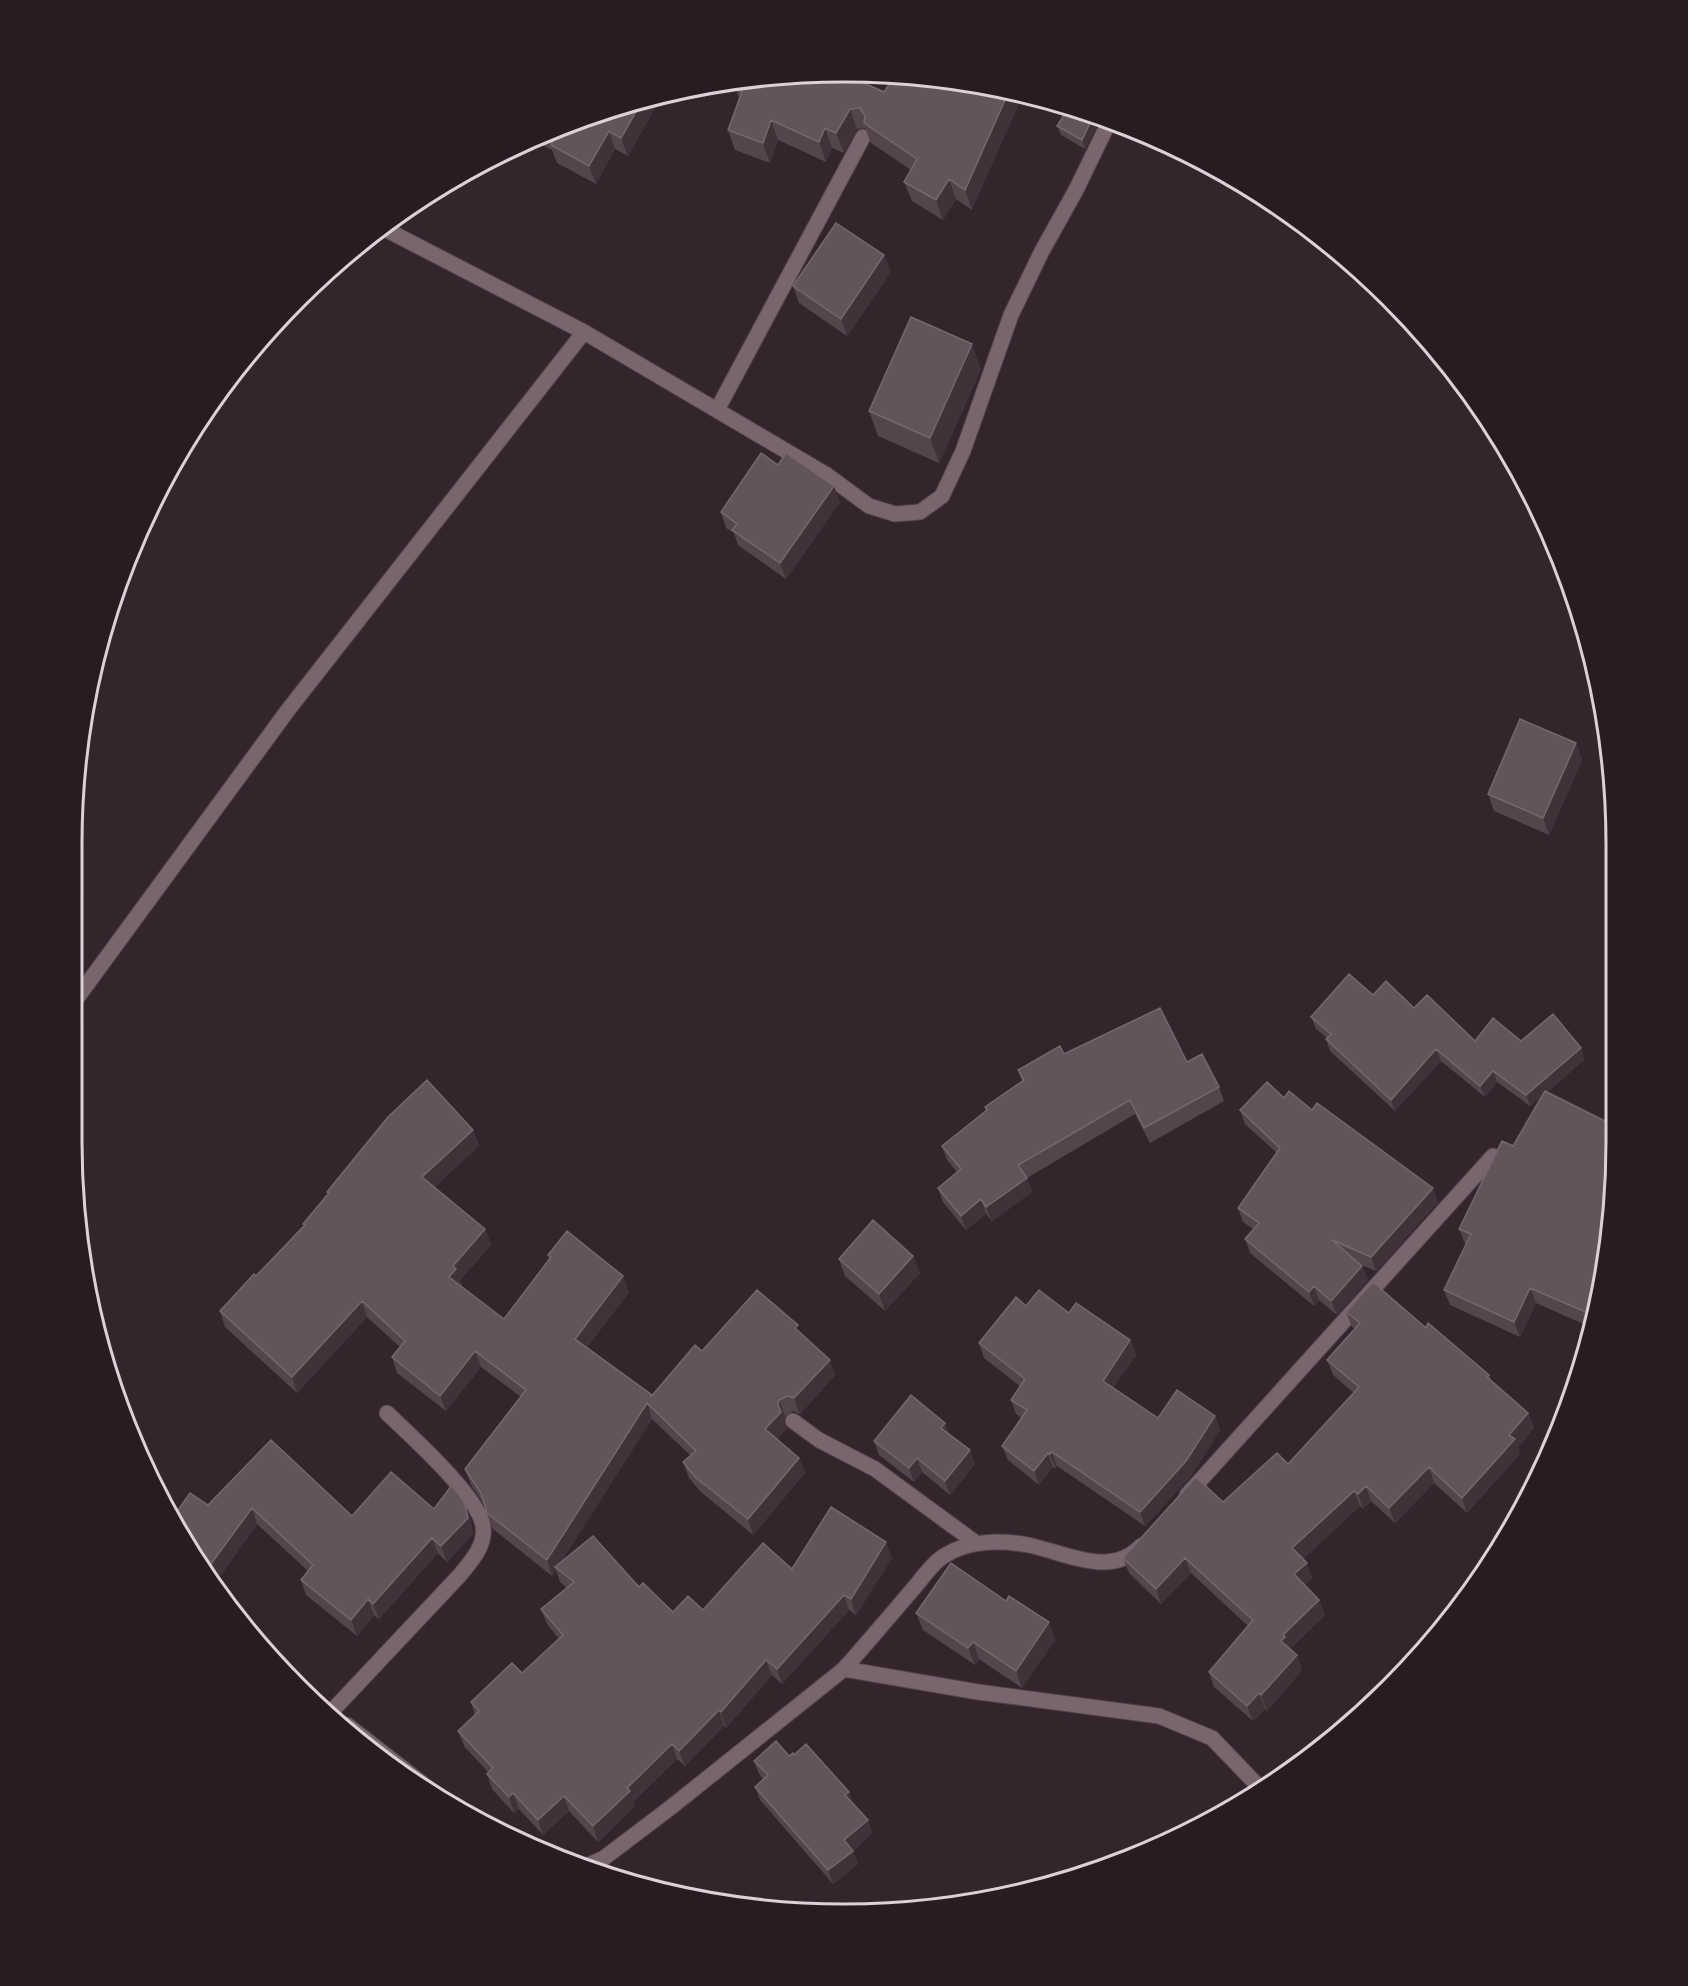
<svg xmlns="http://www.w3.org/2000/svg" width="1688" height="1986" viewBox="0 0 1688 1986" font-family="'Asap Condensed',sans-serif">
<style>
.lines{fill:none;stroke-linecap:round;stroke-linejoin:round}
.minor-casing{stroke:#4f4148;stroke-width:17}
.minor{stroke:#78656e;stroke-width:15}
.wall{fill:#54454c}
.shaded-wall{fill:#41323a}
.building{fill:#63545b;stroke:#76676e;stroke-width:1.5}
.rim{fill:none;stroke:#dcd1d6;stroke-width:3}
</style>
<rect width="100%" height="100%" fill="#34252d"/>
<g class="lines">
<g class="minor-casing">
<path id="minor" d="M383,228L584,332L827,475L869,506L895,514L920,512L942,496L963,451L1011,315L1042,251L1076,190L1109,122
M717,410L863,137
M74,1002L288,710L584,332
M793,1421L819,1440L875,1469L976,1543
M1187,1495L1493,1156
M844,1669C867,1643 890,1616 913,1589C922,1579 932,1563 944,1556C968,1540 1001,1540 1028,1545C1064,1552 1110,1579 1141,1546
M332,1711L460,1575C471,1561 486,1546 483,1526C479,1497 410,1435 387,1413
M347,1725L437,1795
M584,1867L604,1858L670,1808L844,1669L978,1692L1159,1716L1212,1738L1262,1790"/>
</g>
<use href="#minor" class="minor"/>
</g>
<path class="wall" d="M995,87L972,210L956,199L943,220L912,201L904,182L911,170L871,143L865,128L857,129L844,153L832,148L826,162L778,140L770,163L735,150L728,130L739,98L736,89L884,92Z
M661,97L628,156L615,149L596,184L557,163L552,150L532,140L549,131Z
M1068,109L1100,119L1085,149L1061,135L1057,126Z
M884,255L891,272L847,336L799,303L793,286Z
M981,369L939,463L878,436L869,411Z
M778,465L840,502L786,579L738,545L734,533L726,528L721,512Z
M1576,743L1582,760L1549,835L1494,811L1488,794Z
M1373,995L1414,1008L1475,1041H1521L1585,1059L1547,1092L1614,1193L1588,1326L1536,1303L1520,1337L1450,1305L1444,1290L1466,1244H1465L1459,1229L1513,1146L1541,1096L1530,1106L1497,1082L1485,1097L1441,1061L1395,1111L1330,1051L1326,1039L1327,1038L1316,1029L1311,1017Z
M1064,1054L1187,1062L1219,1087L1224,1101L1150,1143L1135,1114L1027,1178L1032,1192L992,1221L986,1214L966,1230L943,1202L938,1188L957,1172L947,1160L942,1146L986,1111L985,1107L1022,1081L1018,1070Z
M1284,1098L1312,1110L1438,1202L1376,1271L1359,1264L1362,1266L1368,1280L1337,1315L1319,1300L1314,1306L1250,1253L1245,1239L1253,1229L1243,1222L1238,1208L1277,1153L1245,1124L1240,1110Z
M473,1130L479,1146L434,1187L485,1229L491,1245L460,1280L462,1285L460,1286L504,1319L549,1259L548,1255L629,1292L587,1347L652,1395L702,1351L801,1333L835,1375L800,1414L793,1411L785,1416L784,1420L787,1428L777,1439L799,1458L805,1473L753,1535L701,1492L689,1478L683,1462L691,1456L652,1419L561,1562L639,1587L673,1612L703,1610L792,1569L892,1558L856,1615L849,1610L782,1684L772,1675L726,1728L724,1726L685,1766L677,1759L633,1802L635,1806L598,1842L569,1811L543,1835L519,1809L514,1813L492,1789L487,1774L488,1772L464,1746L458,1731L475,1715L471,1702L522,1673L559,1639L547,1624L541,1609L567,1588L560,1582L556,1570L552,1576L493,1529L485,1506L471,1485L465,1469L521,1397L481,1367L446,1411L397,1373L392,1357L400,1347L367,1317L297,1393L225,1327L220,1311L256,1276L304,1225L303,1224L328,1194L327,1192Z
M913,1256L920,1273L885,1311L845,1276L839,1259Z
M1026,1306L1069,1313L1130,1340L1136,1355L1113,1388L1158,1418L1215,1416L1220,1430L1191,1476L1145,1526L1057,1466L1056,1469L1053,1467L1039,1485L1008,1460L1002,1446L1022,1418L1016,1414L1011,1400L1020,1386L984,1358L979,1343Z
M1346,1312L1426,1328L1489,1375L1491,1380L1528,1413L1534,1428L1518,1447L1520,1454L1467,1513L1434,1483L1395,1523L1371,1501L1363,1509L1360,1506L1303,1559L1312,1578L1305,1585L1319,1600L1325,1615L1290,1649L1297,1655L1302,1670L1267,1711L1265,1709L1253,1721L1214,1687L1209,1672L1248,1626L1191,1573L1161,1604L1129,1573L1123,1558L1223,1502L1288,1464L1354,1393L1333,1375L1327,1360L1355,1329L1352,1327Z
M945,1423L949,1434L975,1464L950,1495L922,1472L914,1482L879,1455L874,1441Z
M208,1505L352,1516L470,1518L473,1534L447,1562L438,1553L379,1619L374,1615L357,1636L306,1595L301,1580L308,1571L257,1524L217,1581L174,1516Z
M1006,1601L1049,1622L1055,1640L1022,1688L979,1659L975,1665L923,1630L916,1613Z
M789,1756L849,1792L853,1803L868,1820L872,1833L853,1851L858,1864L833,1884L760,1800L755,1787L763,1779L759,1774L754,1761Z"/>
<path class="shaded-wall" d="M1009,91L1023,95L972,210L965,190Z
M661,97L628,156L621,138L641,103Z
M850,109L857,129L844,153L836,133Z
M1093,117L1100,119L1085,149L1082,140Z
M771,120L778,140L770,163L763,143Z
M825,128L832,148L826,162L819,142Z
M609,131L615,149L596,184L589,166Z
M949,179L956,199L943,220L936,200Z
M884,255L891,272L847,336L841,319Z
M972,344L981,369L939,463L930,438Z
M834,486L840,502L786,579L780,563Z
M1576,743L1582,760L1549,835L1543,818Z
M1581,1048L1585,1059L1530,1106L1526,1095Z
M1436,1049L1441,1061L1395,1111L1391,1100Z
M1493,1071L1497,1082L1485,1097L1480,1086Z
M473,1130L479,1146L427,1193L422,1177Z
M1027,1178L1032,1192L992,1221L986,1207Z
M1433,1188L1438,1202L1376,1271L1371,1257Z
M981,1199L986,1214L966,1230L961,1216Z
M485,1229L491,1245L460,1280L462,1285L454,1293L449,1277L453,1266Z
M913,1256L920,1273L885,1311L879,1294Z
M1362,1266L1368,1280L1337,1315L1331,1301Z
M623,1276L629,1292L581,1354L575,1339Z
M1314,1286L1319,1300L1314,1306L1309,1292Z
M1530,1288L1536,1303L1520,1337L1514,1322Z
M362,1301L367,1317L297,1393L292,1377Z
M1130,1340L1136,1355L1108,1395L1103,1381Z
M475,1351L481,1367L446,1411L440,1396Z
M830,1360L835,1375L800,1414L794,1398Z
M779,1400L785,1416L784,1420L787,1428L771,1445L765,1429Z
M647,1403L652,1419L557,1569L555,1567L556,1570L552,1576L547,1560Z
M1528,1413L1534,1428L1518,1447L1520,1454L1467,1513L1462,1498L1509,1435Z
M1215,1416L1220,1430L1191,1476L1145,1526L1140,1512Z
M945,1423L950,1437L941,1428Z
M970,1450L975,1464L950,1495L945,1481Z
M1052,1452L1057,1466L1056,1469L1050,1454Z
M1048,1453L1053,1467L1039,1485L1034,1471Z
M799,1458L805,1473L753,1535L748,1519Z
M917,1458L922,1472L914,1482L909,1468Z
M1429,1467L1434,1483L1395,1523L1389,1508Z
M1366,1486L1371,1501L1363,1509L1358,1494Z
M1354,1491L1360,1506L1298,1564L1292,1548Z
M464,1502L470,1518L473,1534L447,1562L441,1546Z
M252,1508L257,1524L217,1581L208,1568Z
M432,1538L438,1553L379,1619L373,1604Z
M886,1542L892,1558L856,1615L851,1599Z
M1185,1558L1191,1573L1161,1604L1156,1589Z
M1307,1563L1312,1578L1300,1590L1294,1574Z
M844,1595L849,1610L782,1684L777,1669Z
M368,1599L374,1615L357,1636L351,1620Z
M1319,1600L1325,1615L1290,1649L1281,1641L1283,1635Z
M1049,1622L1055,1640L1022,1688L1016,1671Z
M973,1642L979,1659L975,1665L968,1648Z
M1297,1655L1302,1670L1267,1711L1261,1695Z
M766,1660L772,1675L726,1728L721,1712Z
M1259,1693L1265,1709L1253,1721L1247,1706Z
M719,1710L724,1726L685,1766L679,1751Z
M672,1744L677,1759L633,1802L635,1806L598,1842L593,1826L627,1788Z
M849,1792L854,1805L845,1795Z
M513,1793L519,1809L514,1813L509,1797Z
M564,1796L569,1811L543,1835L538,1820Z
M868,1820L872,1833L851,1852L853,1851L858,1864L833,1884L828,1870L844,1840Z"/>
<path class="building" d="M840,72L884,92L894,77L995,87L1009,91L965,190L949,179L936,200L904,182L917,159L864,123L865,116L860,108L850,109L836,133L825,128L819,142L771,120L763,143L728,130L742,92L736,89L739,82Z
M641,103L621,138L609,131L589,166L551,145L555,138L545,132Z
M1068,109L1093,117L1082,140L1057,126Z
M836,223L884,255L841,319L793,286Z
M911,317L972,344L930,438L869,411Z
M761,453L778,465L786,453L834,486L780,563L732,530L737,524L721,512Z
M1520,719L1576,743L1543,818L1488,794Z
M1349,974L1373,995L1386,981L1414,1008L1427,995L1475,1041L1493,1018L1521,1041L1553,1014L1581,1048L1526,1095L1493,1071L1480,1086L1436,1049L1391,1100L1326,1039L1331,1034L1311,1017Z
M1160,1008L1187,1062L1202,1054L1219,1087L1144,1128L1130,1100L1018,1165L1027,1178L986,1207L981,1199L961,1216L938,1188L961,1169L942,1146L987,1110L985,1107L1024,1080L1018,1070L1060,1046L1064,1054Z
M427,1080L473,1130L422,1177L485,1229L453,1266L456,1269L449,1277L504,1319L551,1257L548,1255L567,1231L623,1276L575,1339L652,1395L650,1398L695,1345L702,1351L757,1290L798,1325L795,1328L830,1360L794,1398L788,1396L779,1400L778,1405L781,1412L765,1429L799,1458L748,1519L695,1477L683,1462L696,1451L647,1403L547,1560L487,1513L481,1493L465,1469L526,1390L475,1351L440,1396L392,1357L405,1341L362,1301L292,1377L220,1311L254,1274L256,1276L305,1225L303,1224L329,1193L327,1192L388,1117Z
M1267,1082L1284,1098L1289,1091L1312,1110L1317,1103L1433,1188L1371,1257L1332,1240L1362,1266L1331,1301L1314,1286L1309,1292L1245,1239L1259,1223L1238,1208L1280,1148L1240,1110Z
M1545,1091L1609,1123L1615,1112L1614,1193L1590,1314L1530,1288L1514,1322L1444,1290L1471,1234L1459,1229L1502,1141L1513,1146Z
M873,1220L913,1256L879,1294L839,1259Z
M1373,1282L1426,1328L1428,1323L1489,1375L1487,1377L1528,1413L1509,1435L1515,1439L1462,1498L1429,1467L1389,1508L1366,1486L1358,1494L1354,1491L1292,1548L1307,1563L1294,1574L1319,1600L1283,1635L1285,1637L1281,1641L1297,1655L1261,1695L1259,1693L1247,1706L1209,1672L1253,1620L1185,1558L1156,1589L1123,1558L1196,1477L1223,1502L1277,1453L1288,1464L1359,1387L1327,1360L1360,1323L1346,1312Z
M1039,1290L1069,1313L1076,1303L1130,1340L1103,1381L1158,1418L1177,1390L1215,1416L1186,1461L1140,1512L1052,1452L1050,1454L1048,1453L1034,1471L1002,1446L1027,1410L1011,1400L1025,1379L979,1343L1016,1297L1026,1306Z
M911,1395L945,1423L941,1428L970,1450L945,1481L917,1458L909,1468L874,1441Z
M271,1440L352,1516L391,1472L434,1509L452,1485L464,1502L468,1518L441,1546L432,1538L373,1604L368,1599L351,1620L301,1580L313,1565L252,1508L208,1568L174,1516L190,1493L208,1505Z
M831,1507L886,1542L851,1599L844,1595L777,1669L766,1660L721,1712L719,1710L679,1751L672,1744L627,1788L630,1791L593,1826L564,1796L538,1820L513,1793L509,1797L487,1774L493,1768L458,1731L479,1711L471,1702L512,1663L522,1673L563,1635L541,1609L574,1582L555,1567L593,1536L639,1587L643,1583L673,1612L688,1596L703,1610L763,1543L792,1569Z
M951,1563L1006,1601L1009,1596L1049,1622L1016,1671L973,1642L968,1648L916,1613Z
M776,1741L789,1756L793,1753L794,1755L806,1744L849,1792L845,1795L868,1820L844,1840L853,1851L828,1870L755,1787L768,1775L754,1761Z"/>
<path d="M0 0H1688V1986H0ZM844 82H844A762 762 0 0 1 1606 844V1142A762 762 0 0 1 844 1904H844A762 762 0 0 1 82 1142V844A762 762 0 0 1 844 82Z" fill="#2a1b23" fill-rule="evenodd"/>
<path class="rim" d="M844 82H844A762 762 0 0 1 1606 844V1142A762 762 0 0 1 844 1904H844A762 762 0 0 1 82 1142V844A762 762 0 0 1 844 82Z"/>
</svg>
